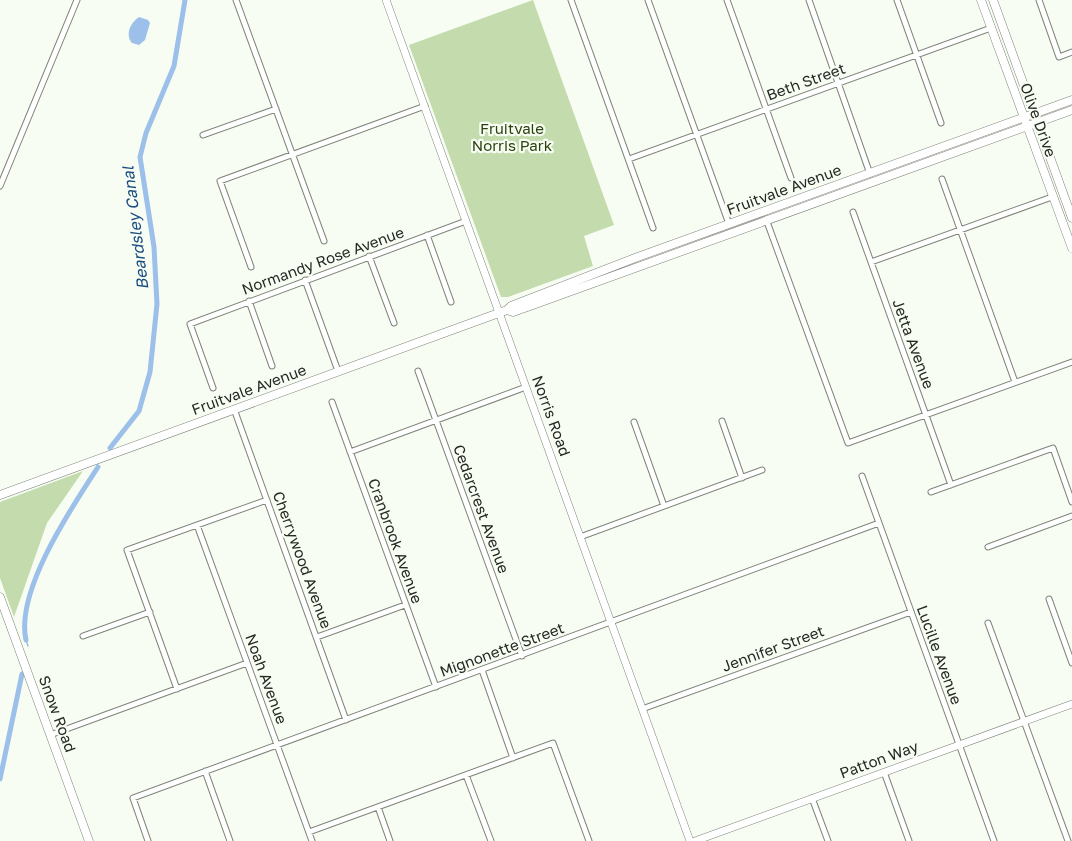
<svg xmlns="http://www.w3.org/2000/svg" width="1072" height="841" viewBox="0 0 1072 841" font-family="'Golos Text',sans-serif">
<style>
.green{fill:#c4dcad}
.water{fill:#9cc0e9}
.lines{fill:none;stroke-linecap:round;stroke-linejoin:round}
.stream{stroke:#9cc0e9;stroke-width:1.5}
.canal{stroke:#9cc0e9;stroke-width:5}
.minor-casing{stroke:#7f847b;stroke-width:7}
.tertiary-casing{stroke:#7f847b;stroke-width:8}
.secondary-casing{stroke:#7f847b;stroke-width:9}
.minor{stroke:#fff;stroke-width:5}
.tertiary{stroke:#fff;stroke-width:7}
.secondary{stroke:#fff;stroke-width:8}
.labels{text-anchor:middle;stroke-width:4.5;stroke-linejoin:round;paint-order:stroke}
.street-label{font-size:15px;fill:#262824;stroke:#f7fdf2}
.park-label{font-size:15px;fill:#2c420e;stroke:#f7fdf2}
.water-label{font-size:16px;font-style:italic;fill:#1b4e81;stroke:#f7fdf2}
</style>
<rect width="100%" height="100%" fill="#f7fdf2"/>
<path class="green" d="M533,0L614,225L584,236L593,266L508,297H501L409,45Z
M83,471L47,523L14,617L0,578V502Z"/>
<path class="water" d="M139,17L148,20L150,23L145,40L139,45L132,43C125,35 130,23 139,17Z"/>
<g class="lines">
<path class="stream" d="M26,640L28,646"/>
<path class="canal" d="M110,448L139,411L150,372L157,304L154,247L140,157L146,133L174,66L185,0
M26,640C15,591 72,507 98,467
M0,779L22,674"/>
<g class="minor-casing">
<path id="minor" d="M236,0L324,241
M571,0L653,228
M648,0L729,224
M727,0L791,178
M809,0L870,174
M897,0L941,123
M1039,0L1059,57L1072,52
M203,135L276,109
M629,159L991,28
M942,179L1015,382
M0,186L77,0
M853,212L951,485
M766,219L848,443L1072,362
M427,235L451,302
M369,256L394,323
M871,262L1052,197
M251,267L220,181L425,106
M305,280L338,371
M249,301L272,366
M418,371L522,656
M213,388L190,324L466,221
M332,402L436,687
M234,409L346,720
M722,421L742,478
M634,422L664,506
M350,452L526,387
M862,476L994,841
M931,492L1053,448L1072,502
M197,525L312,841
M580,537L762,470
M988,547L1072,516
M1049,599L1072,663
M988,623L1068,841
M83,636L150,612
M317,637L405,605
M482,670L513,758
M177,689L127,550L267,500
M642,709L911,612
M50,735L247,663
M205,771L230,841
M884,772L909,841
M466,775L491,841
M812,798L828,841
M378,807L390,841
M309,832L553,743L589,841
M148,841L133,798L879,523"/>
</g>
<g class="tertiary-casing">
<path id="tertiary" d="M386,0L690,841
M695,841L1072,704"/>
</g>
<g class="secondary-casing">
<path id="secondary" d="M981,0L1072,248
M993,0L1072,218
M507,310L513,312L530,306L1072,110
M0,495L507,310L511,306L635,258L1072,100
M0,597L89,841"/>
</g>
<use href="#minor" class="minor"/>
<use href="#tertiary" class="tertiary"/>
<use href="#secondary" class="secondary"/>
</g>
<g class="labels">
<g class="street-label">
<text transform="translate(806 82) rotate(-20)" y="5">Beth Street</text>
<text transform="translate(1038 120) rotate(70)" y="5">Olive Drive</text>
<text transform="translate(784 190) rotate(-20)" y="5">Fruitvale Avenue</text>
<text transform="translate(323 261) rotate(-20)" y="5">Normandy Rose Avenue</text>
<text transform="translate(913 344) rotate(70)" y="5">Jetta Avenue</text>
<text transform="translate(249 390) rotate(-20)" y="5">Fruitvale Avenue</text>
<text transform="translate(551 416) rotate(70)" y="5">Norris Road</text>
<text transform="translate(481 509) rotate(70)" y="5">Cedarcrest Avenue</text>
<text transform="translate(395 541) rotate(70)" y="5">Cranbrook Avenue</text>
<text transform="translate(302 560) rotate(70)" y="5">Cherrywood Avenue</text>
<text transform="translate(773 649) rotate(-20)" y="5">Jennifer Street</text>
<text transform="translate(502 650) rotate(-20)" y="5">Mignonette Street</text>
<text transform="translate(939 655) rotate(70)" y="5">Lucille Avenue</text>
<text transform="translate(266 679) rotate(70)" y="5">Noah Avenue</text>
<text transform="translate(57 714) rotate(70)" y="5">Snow Road</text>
<text transform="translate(879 760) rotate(-20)" y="5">Patton Way</text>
</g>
<g class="park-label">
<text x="512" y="134">Fruitvale<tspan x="512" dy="17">Norris Park</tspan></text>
</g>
<g class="water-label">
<text transform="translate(135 228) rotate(-97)" y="6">Beardsley Canal</text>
</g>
</g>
</svg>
